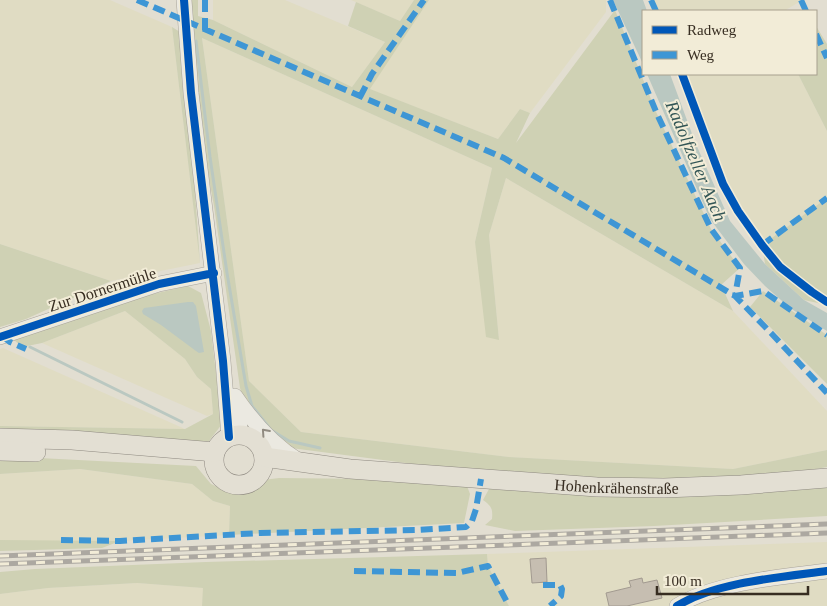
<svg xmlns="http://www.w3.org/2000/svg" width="827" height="606" viewBox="0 0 827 606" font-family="'Times New Roman',serif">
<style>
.farmland{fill:#e0dcc3}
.green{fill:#cfd1b4}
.water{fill:#bac8c1}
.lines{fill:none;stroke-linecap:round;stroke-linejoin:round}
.stream{stroke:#bac8c1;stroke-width:3}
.building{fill:#c6beb1;stroke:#a29a90}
.minor-casing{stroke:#a8a399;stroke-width:16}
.major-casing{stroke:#8e8980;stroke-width:20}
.minor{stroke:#ebe9e1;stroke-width:15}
.major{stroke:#e3dfd3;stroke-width:19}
.rail-casing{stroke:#aca8a1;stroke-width:5}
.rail{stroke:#f2ecd7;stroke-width:3;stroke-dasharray:9;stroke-linecap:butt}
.quiet{stroke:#3e96d5;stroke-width:6;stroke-dasharray:12 6;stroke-linecap:butt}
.cycleway-casing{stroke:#f2ecd7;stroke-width:11}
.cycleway{stroke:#0057b8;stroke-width:8}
.oneway{stroke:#918b81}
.labels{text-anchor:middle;stroke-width:4;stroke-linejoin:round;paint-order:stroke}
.street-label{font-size:16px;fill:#372d21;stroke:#f2ecd7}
.water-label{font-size:18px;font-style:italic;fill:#325555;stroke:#f2ecd7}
</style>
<rect width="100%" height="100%" fill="#e2ded1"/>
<path class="farmland" d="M0,0H110L172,27L200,263L111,281L0,244Z
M213,0H285L385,42L352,87L213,20Z
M351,0H414L400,21Z
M429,0H606V12L530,113L520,109L498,139L369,89Z
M651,0H801V1L784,11H656Z
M202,38L492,168L475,242L499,340L489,235L506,178L733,311L827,411V450L733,469L509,457L301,432L249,381Z
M682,74H798L827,131V198L762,245L738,211L723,184Z
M125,311L185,359L197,377L211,389L213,414L207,416L42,343Z
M3,348L185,429L0,426V349Z
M80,469L192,484L213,501L230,506L229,535L120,541H0V474Z
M827,542V606H509L488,566L487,554Z
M137,583L204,588L202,606H0V594L48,588Z"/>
<path class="green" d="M190,0H198V16L213,20L352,87L385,42L348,26L356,2L400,21L414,0H429L370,89L498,139L520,109L530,113L516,143L615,10L657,114L711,229L740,268L721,285L733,311L506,178L489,235L499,340L486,337L475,242L492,168L202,38L249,381L301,432L509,457L733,469L827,450V467L747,481L571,479L429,466L291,448L273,437L245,403L240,388L214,206L204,152L196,82Z
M816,26L827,44V131L798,74H816Z
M172,27L180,32L192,149L200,263Z
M827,198V305L804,300L765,264L762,245Z
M0,244L111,281L26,319L0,327Z
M188,286L201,293L211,331L222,424L209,441L194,447L0,429V426L185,429L213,414L211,389L197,377L185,359L125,311L42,343L22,347L13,339L140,297Z
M763,291L827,335V384L750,307Z
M0,456L196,466L211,484L226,491L243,492L263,480L279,478L372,479L467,486L470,494L464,523L229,535L230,506L213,501L192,484L80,469L0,474Z
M827,483V516L654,526L515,531L485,525L492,519C493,508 491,506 483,500L489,489L584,493Z
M0,540L120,541L102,548L0,551Z
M487,554L488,566L509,606H202L203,588L137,583L48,588L0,594V572L35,569L206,562Z"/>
<path class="water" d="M613,0H643L647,11H643V64Z
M647,74H670L695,142L730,221L765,264L804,300L827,313V331L790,308L765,286L744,264L710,219Z
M188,302H193L196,306L204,352L199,353L196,351L161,325L143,314L142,311L144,308Z"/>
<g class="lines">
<path class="stream" d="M196,41L210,157L227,273L246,386L252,406L271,430L289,441L320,448
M30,347L182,422"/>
</g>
<path class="building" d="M546,558L547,582L532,583L530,559Z
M642,578L643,583L657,580L662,598L627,606H609L606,593L631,587L629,581Z"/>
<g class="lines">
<g class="minor-casing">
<path id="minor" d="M184,0L191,93L223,361L229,437
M0,337L159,284L214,273
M235,396C252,421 273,445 299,461
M236,403L241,435
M677,606C716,582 782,577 827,571"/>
</g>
<g class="major-casing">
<g id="major">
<circle cx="239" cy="460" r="25"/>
<path d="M0,438L72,440L215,452"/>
<path d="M0,451L36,452"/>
<path id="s1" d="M264,457L350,469L597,487L664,488L741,485L827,478"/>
</g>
</g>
<use href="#minor" class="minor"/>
<use href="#major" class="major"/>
<g class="rail-casing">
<path id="rail" d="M0,556L827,524
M0,564L827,533"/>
</g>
<use href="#rail" class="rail"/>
<path class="quiet" d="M137,0L504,158L735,296L771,333L827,393
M205,0V30
M610,0L657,114L711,229L740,268L735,296L763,291L827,335
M651,0L656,11
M801,0L806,11
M816,34L827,58
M360,97L372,74L424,0
M762,245L827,198
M2,336L10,342L26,349
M61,540L120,541L260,533L418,530L466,527L472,521L476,509L481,479
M354,571L457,573L488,566L509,606
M543,585H560L562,589L561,596L550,606"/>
<g class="cycleway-casing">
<path id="cycleway" d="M184,0L191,93L223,361L229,437
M682,74L723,184L738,211L762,245L780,267L812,292L827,302
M0,337L159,284L214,273
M677,606C716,582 782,577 827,571"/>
</g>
<use href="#cycleway" class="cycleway"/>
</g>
<defs><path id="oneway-chevron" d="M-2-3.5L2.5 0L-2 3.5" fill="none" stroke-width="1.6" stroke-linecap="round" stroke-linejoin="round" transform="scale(1.25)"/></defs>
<use class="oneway" href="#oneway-chevron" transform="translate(265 432) rotate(-132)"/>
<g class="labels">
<g class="street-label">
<text transform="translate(102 289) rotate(-18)" y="6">Zur Dornermühle</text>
<text dy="6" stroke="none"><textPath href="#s1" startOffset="354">Hohenkrähenstraße</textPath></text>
</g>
<g class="water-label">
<text transform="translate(696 161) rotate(67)" y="6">Radolfzeller Aach</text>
</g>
</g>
<rect x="642" y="10" width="175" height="65" fill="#f2ecd7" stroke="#a7a08e"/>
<rect x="652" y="26" width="25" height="8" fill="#0057b8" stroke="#a7a08e"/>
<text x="687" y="35" font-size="15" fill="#372d21">Radweg</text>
<rect x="652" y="51" width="25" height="8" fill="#3e96d5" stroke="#a7a08e"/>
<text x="687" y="60" font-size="15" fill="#372d21">Weg</text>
<path d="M657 586v8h151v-8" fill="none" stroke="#372d21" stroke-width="2.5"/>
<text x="664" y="586" font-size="15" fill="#372d21" stroke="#f2ecd7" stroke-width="4" paint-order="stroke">100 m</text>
</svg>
